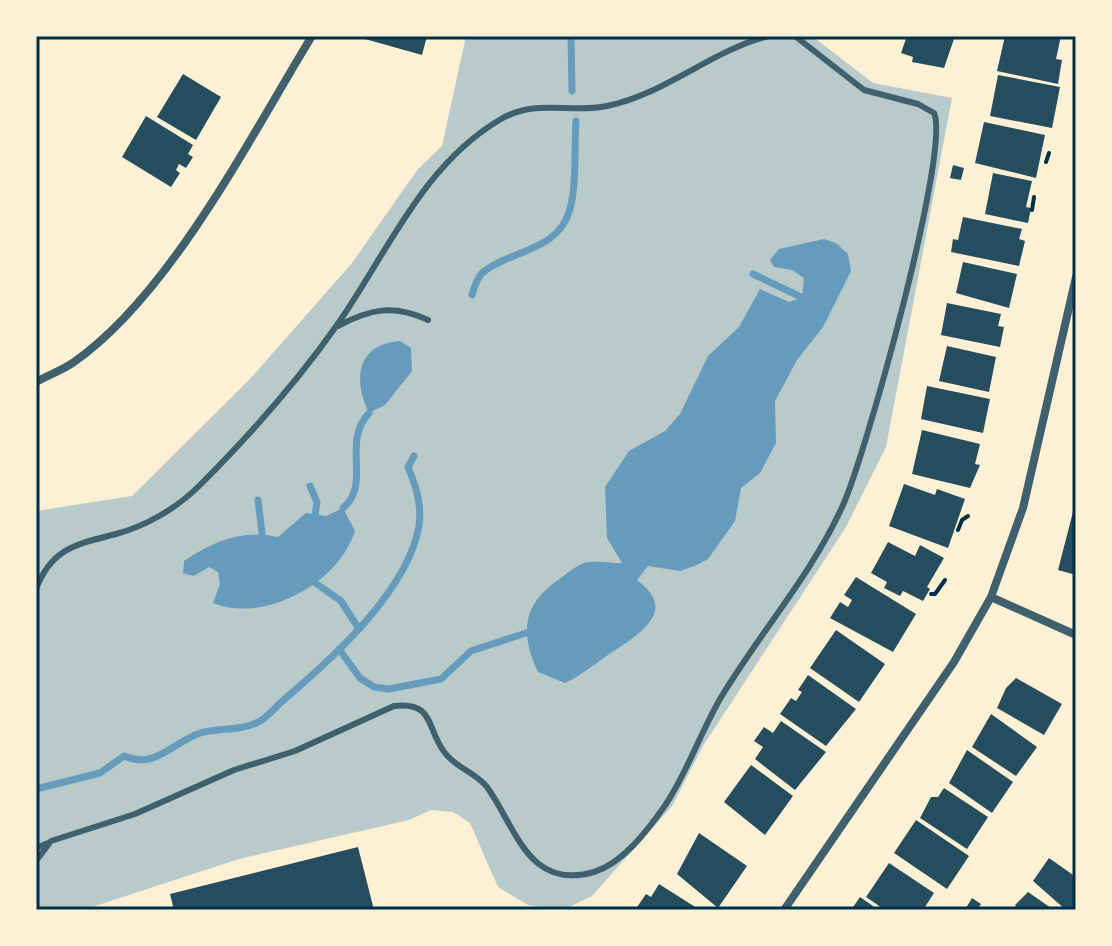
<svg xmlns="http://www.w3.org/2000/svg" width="1112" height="946" viewBox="0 0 1112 946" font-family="'Sofia Sans Condensed',sans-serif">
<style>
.green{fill:#b9caca}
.water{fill:#669bbc}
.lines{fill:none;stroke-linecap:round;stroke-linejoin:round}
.stream{stroke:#669bbc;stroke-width:7}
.building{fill:#264d5e}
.path{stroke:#003049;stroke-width:4}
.service{stroke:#3f606c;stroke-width:6}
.minor{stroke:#3f606c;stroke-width:8}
.neatline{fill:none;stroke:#003049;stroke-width:3}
</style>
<rect width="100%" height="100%" fill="#fdf0d5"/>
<path class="green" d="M466,36H812L873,83L952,98L886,447L846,527L703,746L672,806L592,896L563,910L528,905L498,887L470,823L453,812L431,810L409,820L239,859L83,910H36V511L132,496L251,378L352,263L418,169L442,146Z"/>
<path class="water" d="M824,239L836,243L848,254L851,271L823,327L797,360L775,401L776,443L760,473L741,488L735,521L708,559L697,565L680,571L648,566L637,580C676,609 645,630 617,649C599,660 584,674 565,683L538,672C520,634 522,605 558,580C565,575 575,566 584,563C595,560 611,563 622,563L607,538L605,487L629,451L665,431L680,414L708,356L739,327L760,289L789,302L802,298L804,278L792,270L774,267L770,260L779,249Z
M400,341L411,348L412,371L385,405L369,413C353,381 356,344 400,341Z
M343,508L355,531C339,583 264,624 213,603L220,584L218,572L209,567L194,576L183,573L184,561C214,541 242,529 278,537L306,513L326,516Z"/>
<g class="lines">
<path class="stream" d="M571,36L572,91
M753,274L803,298
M472,295C474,288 477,278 482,273C509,250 559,252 570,209C577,183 574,149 576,121
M310,486L317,502L315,515
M258,500L262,533
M343,508C372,484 341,443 369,413
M314,582L341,601L359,629
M339,649L360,678L374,687L389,689L441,679L471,651L526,633
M36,789L100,773L124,756C153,769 170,746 195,735C216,726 239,733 260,721C270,715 278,704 287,697C334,657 408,590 419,526C422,505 416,486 408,467L414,456"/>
</g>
<path class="building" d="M365,36H427L422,55L365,39Z
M907,36H955L944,68L912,62L913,57L901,53Z
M1005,36H1061L1056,59L1062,60L1058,84L997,71Z
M183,74L221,97L196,140L157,117Z
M998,75L1060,87L1052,128L990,116Z
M146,116L193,145L188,154L193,157L186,168L179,164L176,170L180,173L171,187L122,157Z
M984,122L1045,135L1036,178L975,163Z
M953,165L964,168L961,180L950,178Z
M993,173L1032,181L1026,207L1031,208L1028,223L985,214Z
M963,217L1022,229L1019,239L1025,241L1019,266L951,252L953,239L958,240Z
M963,262L1017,274L1009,308L956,293Z
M947,303L1001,314L998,326L1004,327L1000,347L941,335Z
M947,346L996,357L989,392L939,381Z
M927,386L990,399L983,433L921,419Z
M922,430L980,444L975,464L980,465L970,488L912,474Z
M904,484L935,495L937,489L965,499L948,548L889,526Z
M1074,508H1076V575L1058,570Z
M888,542L915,556L920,545L944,558L927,587L930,589L923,601L903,591L900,596L884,588L887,582L871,573Z
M856,577L916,614L893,652L830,618L840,602L848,607L852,600L844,595Z
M836,630L885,664L859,702L810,668Z
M808,675L856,709L826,746L780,714L791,698L796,701L802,692L798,690Z
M1016,678L1062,704L1044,735L997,708L1006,688Z
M991,714L1037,747L1016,776L972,747Z
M781,721L826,752L795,790L755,759L763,747L754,741L764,727L773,733Z
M967,750L1013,782L992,813L949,783Z
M751,765L793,796L765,835L724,802Z
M944,788L988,817L967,849L920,818L931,797H938Z
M916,820L969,856L947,889L894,853Z
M699,833L747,866L718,908L677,874Z
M358,847L374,910H174L170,894Z
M1049,858L1076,877V910H1066L1033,881Z
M889,863L934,893L923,910H885L866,897Z
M659,884L700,910H635L646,894L651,897Z
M1028,892L1054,910H1018L1015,905Z
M860,897L873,906L874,910H851Z
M972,898L981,904L977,910H968L966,908Z"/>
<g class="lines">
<path class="path" d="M1046,162L1049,153
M1032,210L1034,197
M958,530L962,520L968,516
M931,594H935L945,580"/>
<path class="service" d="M338,326C370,309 393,304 428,320
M36,589C52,547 78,544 116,534C146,526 177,508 199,486C248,437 297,382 337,325C387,254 422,165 501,119C537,98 570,114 607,106C665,94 711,51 768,36
M36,848L48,843
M36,861L51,841L135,814L234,770L295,751L394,706C435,701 426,729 445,753C456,768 475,772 487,787C516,827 528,891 594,872C623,863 647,831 664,807C688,772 701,730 723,694C762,630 812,574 843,505C865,457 951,150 934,113L918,104L864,90L795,36"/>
<path class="minor" d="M36,382C48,375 63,370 74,362C171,294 250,137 312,36
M991,597L1076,635
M784,910L954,662L991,597L1023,508L1076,277"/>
</g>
<rect width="1112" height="946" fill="none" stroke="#fdf0d5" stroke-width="76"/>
<rect x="38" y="38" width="1036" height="870" class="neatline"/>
</svg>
